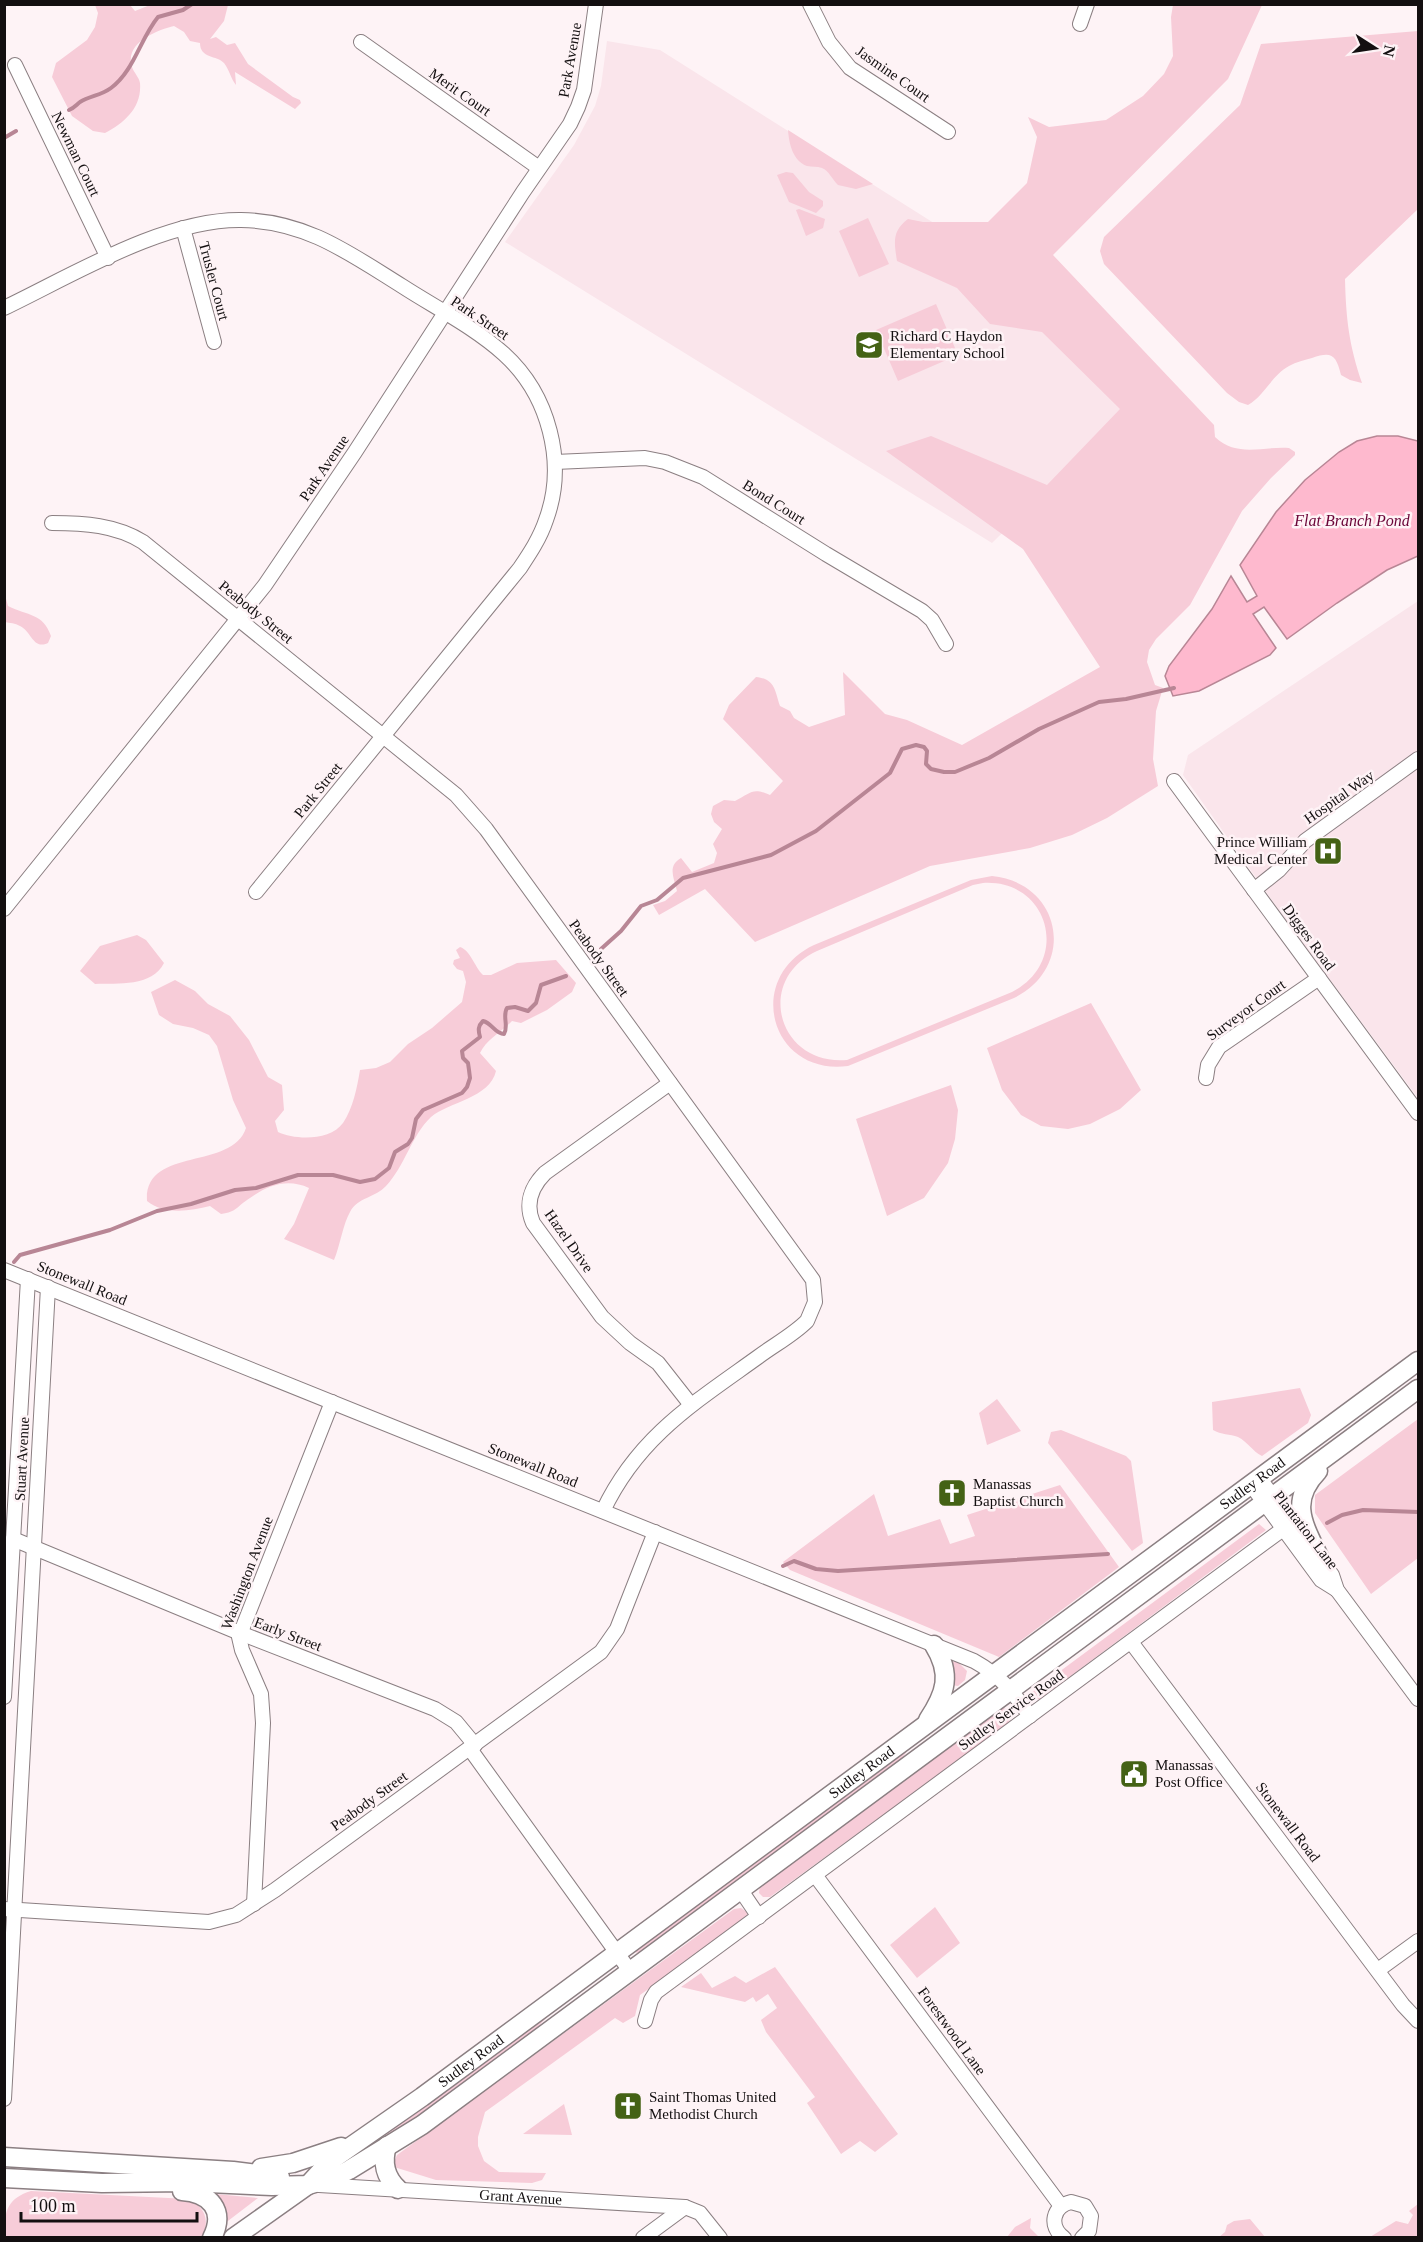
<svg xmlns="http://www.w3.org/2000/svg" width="1423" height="2242" viewBox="0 0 1423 2242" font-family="'Times New Roman',serif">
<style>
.built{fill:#fae5eb}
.green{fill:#f7ccd8;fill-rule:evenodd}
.water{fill:#feb9ce;stroke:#b88695;stroke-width:1.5}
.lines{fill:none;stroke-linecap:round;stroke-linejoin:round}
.stream{stroke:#b88695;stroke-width:4}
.minor-casing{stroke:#8b7f82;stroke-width:16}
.major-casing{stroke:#8b7f82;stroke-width:21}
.minor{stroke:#fff;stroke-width:14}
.major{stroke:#fff;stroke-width:18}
.labels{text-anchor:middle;stroke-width:5;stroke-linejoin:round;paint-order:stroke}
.street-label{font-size:15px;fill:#130f10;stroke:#fef3f6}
.poi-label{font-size:15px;fill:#130f10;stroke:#fef3f6;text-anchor:start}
.water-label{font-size:16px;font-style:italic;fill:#6a0437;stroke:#fef3f6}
</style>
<rect width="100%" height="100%" fill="#fef3f6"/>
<path class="built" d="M607,41L660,50L994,261L1130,407L992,543L505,242L574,145L595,106L601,86Z
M1418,601V1098L1291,927L1183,775L1188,755Z"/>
<path class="green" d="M168,4L228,5L224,21L210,39L216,37L227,45L235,43L248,64L293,97L300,100L301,103L295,109L235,72L236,85C231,79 229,69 224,63C217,55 200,59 200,43L190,41L184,32L174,26C157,30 124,43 132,67C134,73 139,77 140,83C142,108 124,123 105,133L93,131L72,116L52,77L56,63L87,40L95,27L98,13L95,5H130L135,11L150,5Z
M1173,5H1262L1228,79L1053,255L1214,425L1215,437C1237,458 1263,446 1289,448L1295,452V455L1271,478L1242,511L1190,605L1156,639L1149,650L1147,662L1155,685L1163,688L1156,711L1153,759L1158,786L1107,818L1072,835L1030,848L930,866L755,942L705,889L659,915L653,905L665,901L677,891C674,878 667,866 681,858L692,872L714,863L717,853L713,844L722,829L714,822L711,814L713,806L724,800L735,801C751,793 752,787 770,795L783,781L723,719L729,705L756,677C776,679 775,692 780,706L790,711L794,718L809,727L845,715L843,672L885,714L907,720L962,745L1100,667L1023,549L886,451L931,436L1047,485L1120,409L1042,332L990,324L957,288L897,261C894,242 892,231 908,219L923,222H988L1027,183L1037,137L1028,117L1049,127L1106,120L1143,96L1164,74L1173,56L1171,17Z
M1418,31V209L1345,279C1346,319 1349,345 1362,383L1350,380L1341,375C1336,355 1332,351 1312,358C1305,360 1296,362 1289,366C1272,375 1265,395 1248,405L1239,402L1227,393L1104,264L1100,251L1104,237L1240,105L1261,44Z
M788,130L873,184L856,189L838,185C832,179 829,171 822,168C817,166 812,167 807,166C793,161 789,144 788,130Z
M786,172L793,173L809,192L823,201V206L816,213L789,202L777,175Z
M799,209L825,219L823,228L806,236L796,210Z
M868,218L889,264L859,277L839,231Z
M936,304L958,355L898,381L876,330Z
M5,595L8,606C28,616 43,613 51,636L48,643C33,650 32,632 20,626C15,623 10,623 5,622Z
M992,876C1062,883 1077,967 1014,998L848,1066C770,1076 744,978 814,945L971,880ZM983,883C1050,879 1071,962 1012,992L847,1060C778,1066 754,980 817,951L973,885Z
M137,935L146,940L164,963C152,987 118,983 95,984L80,971L100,946Z
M460,947C471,951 474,966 483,975H491L517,963L556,960L576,983L572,992L547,1010L521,1023L512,1021C501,1032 486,1040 480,1053L496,1071C490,1098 449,1102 431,1117C411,1136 405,1166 386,1186C375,1198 358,1197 350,1212C343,1224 340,1246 334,1260L284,1239L294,1224L309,1188C288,1178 268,1185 250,1198C237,1206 237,1212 221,1214L210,1206C190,1211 164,1215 147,1201C144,1146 232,1171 246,1128L233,1100L217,1046L209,1035L193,1028L173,1024L159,1015L151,992L175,980L195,991L208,1004L230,1016L249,1040L268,1077L282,1085L284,1110L275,1121L278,1132C295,1140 330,1141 343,1123C353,1108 357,1088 360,1070L376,1068L390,1062L408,1044L432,1028L462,1002L466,982L463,971L457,969L453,964L454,960L460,958L456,950Z
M1091,1003L1141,1090L1120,1109L1090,1124L1068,1129L1041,1126L1021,1115L1002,1090L987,1048Z
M951,1085L958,1110L955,1139L948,1163L924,1198L887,1216L856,1119Z
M1300,1388L1311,1415L1308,1423L1262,1456C1252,1451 1248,1442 1238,1437C1230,1434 1221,1435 1213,1430L1212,1402Z
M997,1399L1021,1431L987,1445L979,1413Z
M1418,1419V1558L1371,1594L1315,1513V1495Z
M1061,1430L1126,1456L1131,1461L1143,1543L1132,1551L1048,1443L1051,1432Z
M1060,1485L1119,1567L999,1657L790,1570L783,1562L874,1494L888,1536L940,1519L950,1544L975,1536L967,1515Z
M1259,1524L1266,1530L1040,1699H1034L1032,1692Z
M950,1661L958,1662L967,1671L965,1680L958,1686L951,1685Z
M1003,1708L1010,1710C1014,1717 1011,1720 1006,1726L770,1897H763L759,1893L760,1884Z
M914,1742L896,1766L640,1953L633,1952Z
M935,1907L960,1943L917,1978L890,1945Z
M741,1908L747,1912V1917L744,1921L640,1995L635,2016L623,2023L615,2018L485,2112L478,2137V2146L484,2161L499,2172L546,2173L542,2180L532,2183L436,2180L394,2167L393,2164L397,2155L734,1909Z
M775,1967L898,2134L875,2152L860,2141L841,2154L807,2103L815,2097L766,2032L761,2020L777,2008L768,1994L756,2002L753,1997L745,2002L681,1987L701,1973L712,1988L735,1976L746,1983Z
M557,2006L534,2031L370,2151L335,2167Z
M564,2104L572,2135L523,2134Z
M31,2191L188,2199C205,2206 211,2222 201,2237L5,2238C4,2214 5,2199 31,2191Z
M215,2194L258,2198L224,2224Z
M1418,2204L1417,2237H1370L1396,2221L1408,2224L1413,2215L1409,2211Z
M1031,2218L1030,2228L1039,2237H1007L1015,2227Z
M1250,2219L1265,2237H1219L1225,2232L1227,2225L1234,2221Z"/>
<path class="water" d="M1377,436H1398L1418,441V556L1387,570L1337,603L1287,639L1264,607L1253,614L1276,648L1270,655L1199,691L1173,696L1165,676L1169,666L1212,609L1231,576L1247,602L1257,596L1240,565L1276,512L1305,480L1339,452L1357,441Z"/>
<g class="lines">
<path class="stream" d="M69,110C74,108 76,105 80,102C90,96 102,95 111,88C134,71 140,39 158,17L183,10L192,4
M4,138L16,131
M601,949L621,931L641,906L657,900L683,878L771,855L816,831L890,773L902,749L916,745L924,747L927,751L926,764L931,769L944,772H955L989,758L1039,729L1099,702L1126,699L1174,688
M14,1262L20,1255L110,1230L157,1211L191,1204L235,1190L256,1188L298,1175H333L360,1182L375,1179L389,1168L395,1152L408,1144L412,1138L416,1119L423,1110L462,1093L467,1087L470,1078L469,1070L468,1063L463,1058L462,1051L480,1037C478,1030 478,1026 483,1021C492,1023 495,1034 504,1034C509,1026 502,1016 507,1008L515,1007L528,1011L536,1003L541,985L566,976
M1327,1523L1342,1515L1363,1510L1418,1512
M783,1566L794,1561L816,1569L838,1571L1108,1554"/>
<g class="minor-casing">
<g id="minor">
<path d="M810,4L829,42L850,68L948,132"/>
<path d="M1080,24L1087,4"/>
<path d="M361,42L539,168"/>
<path d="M15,65L108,258"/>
<path d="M183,228L214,342"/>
<path d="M4,308C73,275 164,219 241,220C306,221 349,253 402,286C436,308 474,327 504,354C549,395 567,463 546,520C540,538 530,553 520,568L256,892"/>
<path d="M555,462L645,458L665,462L703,477L826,554L922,611L932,620L946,644"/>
<path d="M52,523C84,523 116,525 143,542L456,795L486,829L813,1280L815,1302L807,1321C793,1335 774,1345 758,1357C694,1403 638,1437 603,1511"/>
<path d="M1174,781L1418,1113"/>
<path d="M1254,890L1279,870L1305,841L1418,759"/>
<path d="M4,909L265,585L355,452L523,192L570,124L578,107L584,90L596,4"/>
<path d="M1206,1078L1208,1065L1219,1047L1319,978"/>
<path d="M670,1083L545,1173C531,1187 525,1204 533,1223L602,1317L630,1343L658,1363L691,1405"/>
<path d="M4,1270L974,1661C1001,1676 1013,1692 1030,1716"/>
<path d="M1260,1479L1332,1575L1337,1590L1418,1699"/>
<path d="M1252,1486L1321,1580L1337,1590"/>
<path d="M13,1539L240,1633L435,1709L456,1722L475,1745"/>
<path d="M1131,1642L1403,2005L1418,2021"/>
<path d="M4,1697L28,1279"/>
<path d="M470,1749L630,1971"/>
<path d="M815,1875L1061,2206"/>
<path d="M740,1889L759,1917"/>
<path d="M254,1904L263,1723L261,1694L242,1650L239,1637L332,1402"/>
<path d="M4,1909L209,1922L236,1915L275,1890L601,1652L617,1629L655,1532"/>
<path d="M1378,1970L1418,1941"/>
<path d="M645,2021L651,2000L656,1992L1283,1529"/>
<path d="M4,2099L48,1287"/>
<path id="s1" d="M319,2185L685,2207L700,2213L720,2238"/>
<path d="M643,2238L685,2207"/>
<path d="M1064,2238C1048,2226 1053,2206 1071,2202L1085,2206L1091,2216L1089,2231L1082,2238"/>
</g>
</g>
<g class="major-casing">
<g id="major">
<path d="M1318,1471C1288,1502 1304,1525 1320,1559"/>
<path d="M928,1720C946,1693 952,1674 934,1645"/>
<path d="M387,2146C382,2162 385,2177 398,2189"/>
<path d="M4,2157L233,2171L280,2177"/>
<path d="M261,2168L293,2163L341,2147"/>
<path d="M4,2178L102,2183L187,2182L272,2186L308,2185L335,2177L349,2170L422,2125L1418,1389"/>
<path d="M182,2191C210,2193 226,2210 212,2238"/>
<path id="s2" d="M233,2238L308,2185L330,2161L422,2097L1418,1361"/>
</g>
</g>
<use href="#minor" class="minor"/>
<use href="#major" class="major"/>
</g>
<defs>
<g id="school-square" transform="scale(1.5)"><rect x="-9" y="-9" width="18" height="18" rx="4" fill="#446215" stroke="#fef3f6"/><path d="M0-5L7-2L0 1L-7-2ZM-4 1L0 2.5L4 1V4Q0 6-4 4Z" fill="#fff"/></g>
<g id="hospital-square" transform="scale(1.5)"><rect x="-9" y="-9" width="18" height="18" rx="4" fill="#446215" stroke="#fef3f6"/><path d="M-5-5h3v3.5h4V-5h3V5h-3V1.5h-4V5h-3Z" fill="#fff"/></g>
<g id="church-square" transform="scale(1.5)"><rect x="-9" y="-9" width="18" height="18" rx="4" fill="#446215" stroke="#fef3f6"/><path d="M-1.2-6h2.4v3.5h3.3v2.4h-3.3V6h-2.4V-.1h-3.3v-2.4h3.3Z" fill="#fff"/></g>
<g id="civic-square" transform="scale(1.5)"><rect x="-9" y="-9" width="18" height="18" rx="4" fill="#446215" stroke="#fef3f6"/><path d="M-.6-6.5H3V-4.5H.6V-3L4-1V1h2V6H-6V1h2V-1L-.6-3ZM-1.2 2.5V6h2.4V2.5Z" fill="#fff"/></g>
</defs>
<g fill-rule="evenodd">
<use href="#school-square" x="869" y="345"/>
<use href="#hospital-square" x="1328" y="851"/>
<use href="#church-square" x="952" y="1493"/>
<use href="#civic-square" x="1134" y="1774"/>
<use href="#church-square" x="628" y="2106"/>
</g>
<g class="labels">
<g class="street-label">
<text transform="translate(570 60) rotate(-80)" y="5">Park Avenue</text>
<text transform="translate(893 74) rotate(35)" y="5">Jasmine Court</text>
<text transform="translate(460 92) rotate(35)" y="5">Merit Court</text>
<text transform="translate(76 154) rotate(64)" y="5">Newman Court</text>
<text transform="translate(214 281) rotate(75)" y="5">Trusler Court</text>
<text transform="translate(480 318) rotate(34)" y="5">Park Street</text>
<text transform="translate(324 468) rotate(-56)" y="5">Park Avenue</text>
<text transform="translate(774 502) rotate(32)" y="5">Bond Court</text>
<text transform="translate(256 612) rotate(39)" y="5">Peabody Street</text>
<text transform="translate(318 790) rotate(-51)" y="5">Park Street</text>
<text transform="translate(1339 797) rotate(-35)" y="5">Hospital Way</text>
<text transform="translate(1309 937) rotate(54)" y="5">Digges Road</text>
<text transform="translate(599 958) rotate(54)" y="5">Peabody Street</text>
<text transform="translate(1246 1010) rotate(-36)" y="5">Surveyor Court</text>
<text transform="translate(569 1241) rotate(55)" y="5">Hazel Drive</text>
<text transform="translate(82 1283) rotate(22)" y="5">Stonewall Road</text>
<text transform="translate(22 1459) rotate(-87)" y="5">Stuart Avenue</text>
<text transform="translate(533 1465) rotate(22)" y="5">Stonewall Road</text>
<text dy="5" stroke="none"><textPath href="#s2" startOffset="1269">Sudley Road</textPath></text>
<text transform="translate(1306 1530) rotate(52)" y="5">Plantation Lane</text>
<text transform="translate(247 1573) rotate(-69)" y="5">Washington Avenue</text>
<text transform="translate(288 1634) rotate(21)" y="5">Early Street</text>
<text transform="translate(1011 1710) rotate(-36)" y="5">Sudley Service Road</text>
<text dy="5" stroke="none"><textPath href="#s2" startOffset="783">Sudley Road</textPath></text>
<text transform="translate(369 1801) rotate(-36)" y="5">Peabody Street</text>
<text transform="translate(1288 1822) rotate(53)" y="5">Stonewall Road</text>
<text transform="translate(952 2031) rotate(54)" y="5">Forestwood Lane</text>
<text dy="5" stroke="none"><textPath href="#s2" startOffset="297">Sudley Road</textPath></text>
<text dy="5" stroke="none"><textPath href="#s1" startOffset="202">Grant Avenue</textPath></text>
</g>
<g class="poi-label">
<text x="890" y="341">Richard C Haydon<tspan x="890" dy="17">Elementary School</tspan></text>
<text x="1307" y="847" text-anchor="end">Prince William<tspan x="1307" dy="17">Medical Center</tspan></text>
<text x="973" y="1489">Manassas<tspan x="973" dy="17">Baptist Church</tspan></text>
<text x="1155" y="1770">Manassas<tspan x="1155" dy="17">Post Office</tspan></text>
<text x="649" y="2102">Saint Thomas United<tspan x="649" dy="17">Methodist Church</tspan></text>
</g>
<g class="water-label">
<text x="1352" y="526">Flat Branch Pond</text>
</g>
</g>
<rect width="1423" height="2242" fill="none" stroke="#130f10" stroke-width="12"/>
<g transform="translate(1375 48) rotate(102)" stroke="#fef3f6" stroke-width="4.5" paint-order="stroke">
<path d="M0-4.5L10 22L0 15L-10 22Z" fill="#130f10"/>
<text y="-9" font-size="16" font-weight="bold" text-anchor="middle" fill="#130f10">N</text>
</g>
<path d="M21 2212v9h176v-9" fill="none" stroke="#130f10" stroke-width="3"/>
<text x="30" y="2212" font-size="18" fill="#130f10" stroke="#fef3f6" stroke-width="4.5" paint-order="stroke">100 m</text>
</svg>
